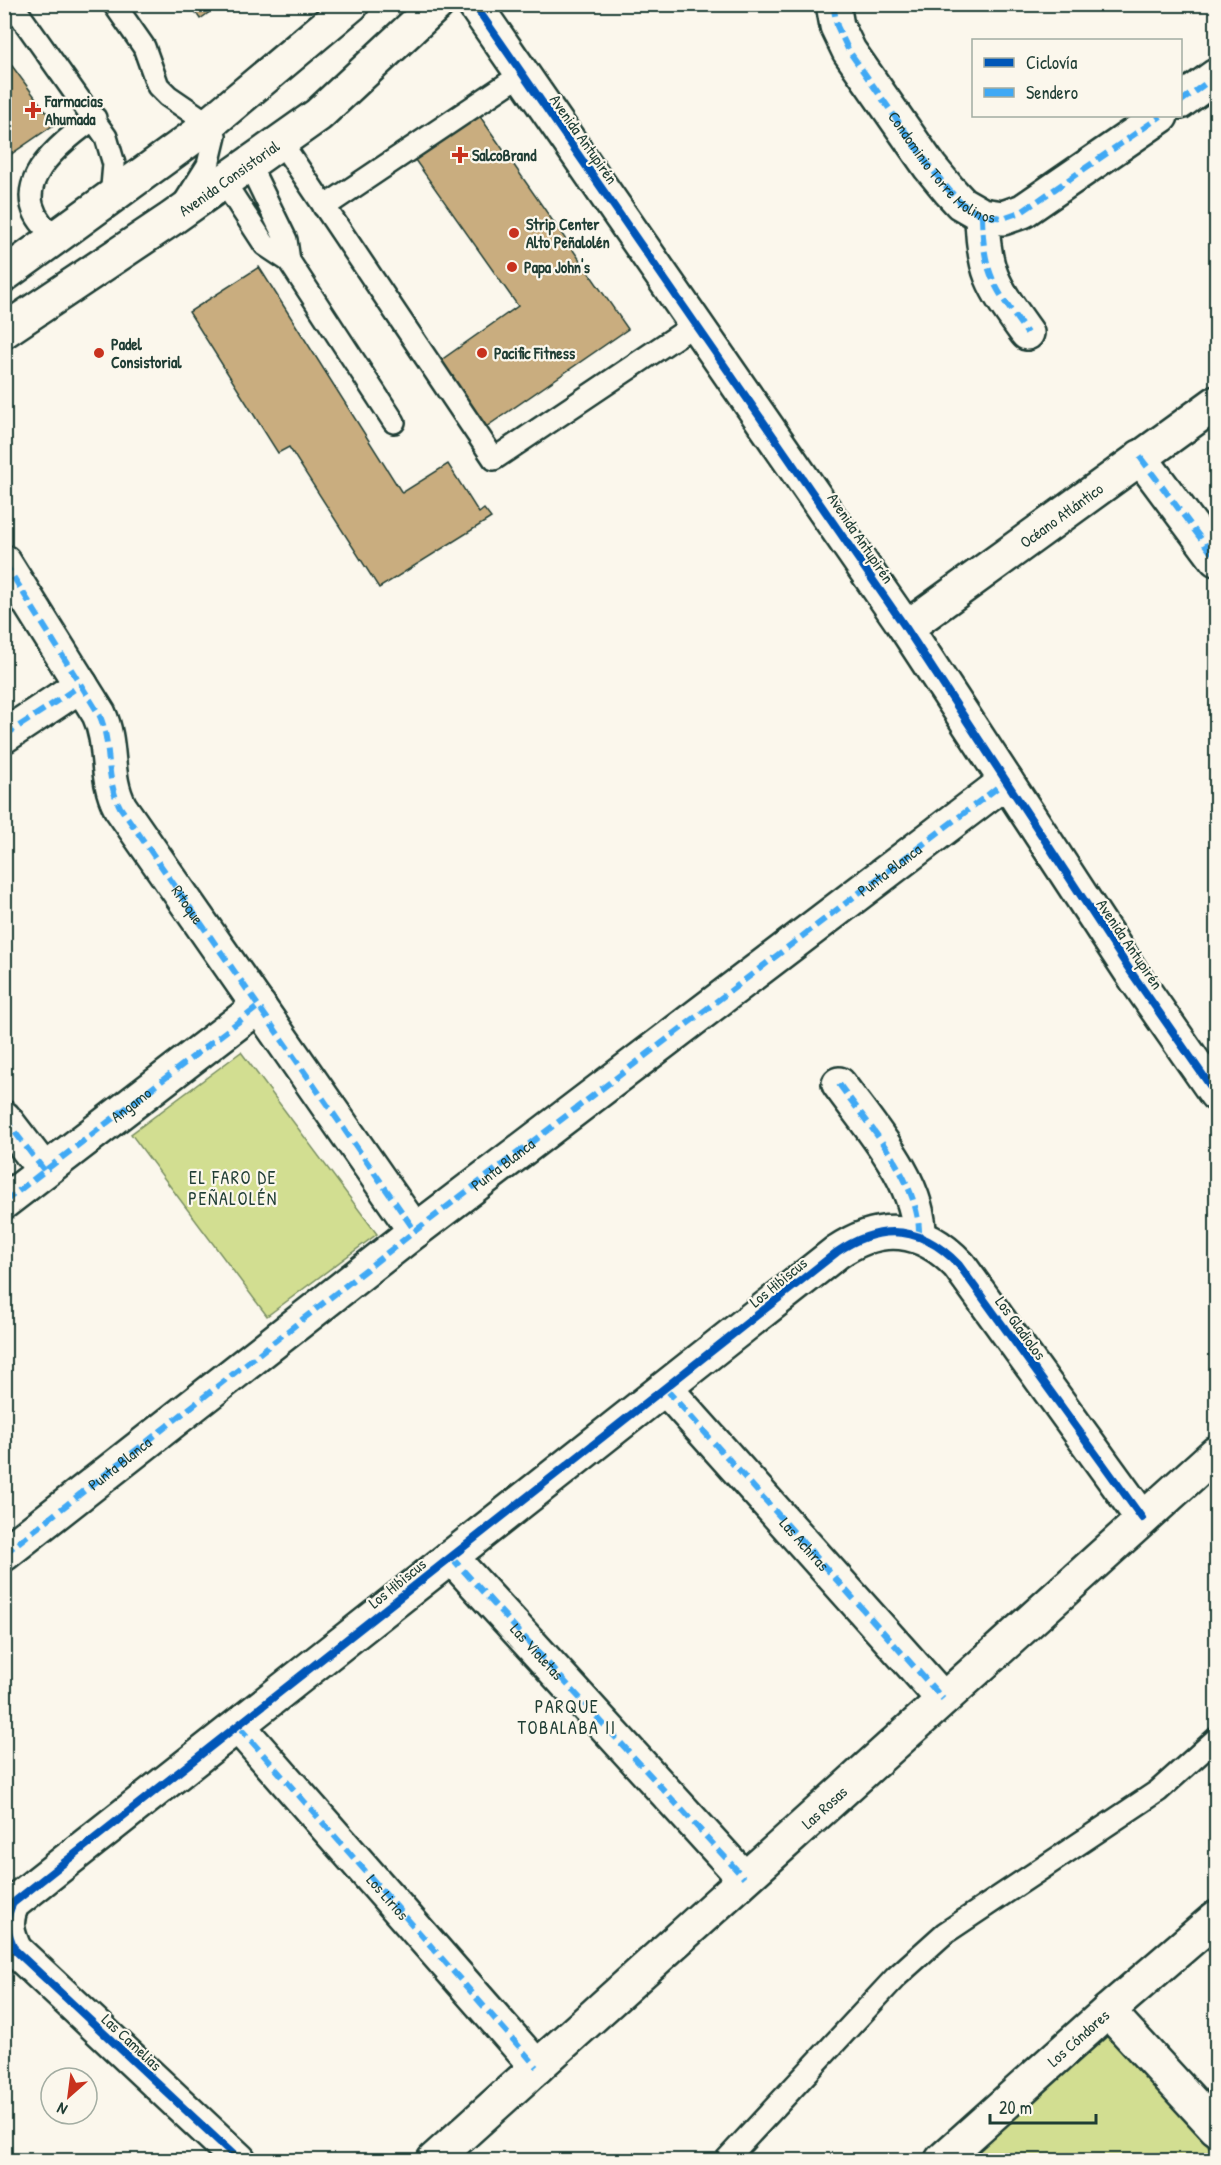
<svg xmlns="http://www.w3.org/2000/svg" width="1221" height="2165" viewBox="0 0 1221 2165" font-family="'Patrick Hand',sans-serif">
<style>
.green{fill:#d2de91;stroke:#788e62;stroke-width:1.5}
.building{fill:#c9ad7f;stroke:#1f3d34;stroke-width:1.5}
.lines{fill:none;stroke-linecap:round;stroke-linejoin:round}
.service-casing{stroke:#1f3d34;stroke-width:26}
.minor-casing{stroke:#1f3d34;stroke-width:38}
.tertiary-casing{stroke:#1f3d34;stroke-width:38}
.secondary-casing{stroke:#1f3d34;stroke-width:38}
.service{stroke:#fbf7ec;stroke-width:21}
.minor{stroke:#fbf7ec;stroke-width:33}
.tertiary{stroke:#fbf7ec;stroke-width:33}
.secondary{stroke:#fbf7ec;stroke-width:33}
.quiet{stroke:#3fa9f5;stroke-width:6;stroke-dasharray:12 6;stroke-linecap:butt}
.cycleway-casing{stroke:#fbf7ec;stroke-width:11}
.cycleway{stroke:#0057b8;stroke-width:8}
.poi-dot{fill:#c8321e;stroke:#fbf7ec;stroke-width:2}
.labels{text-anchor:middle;stroke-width:4.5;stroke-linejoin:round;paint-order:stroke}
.poi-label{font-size:16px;font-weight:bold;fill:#1f3d34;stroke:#fbf7ec;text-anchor:start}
.street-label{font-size:16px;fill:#1f3d34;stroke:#fbf7ec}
.neighbourhood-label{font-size:18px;letter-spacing:1.5px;fill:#1f3d34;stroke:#fbf7ec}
</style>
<rect width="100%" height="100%" fill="#fbf7ec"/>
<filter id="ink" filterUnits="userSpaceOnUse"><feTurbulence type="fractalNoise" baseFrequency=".0167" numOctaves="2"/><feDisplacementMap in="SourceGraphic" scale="12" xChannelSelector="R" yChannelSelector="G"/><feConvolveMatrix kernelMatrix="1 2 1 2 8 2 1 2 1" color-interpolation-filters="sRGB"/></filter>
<g filter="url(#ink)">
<path class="green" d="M241,1052L377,1234L267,1316L131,1134Z
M1104,2024L1216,2155V2160H974L965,2152Z"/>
<path class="building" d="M190,4H221L200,19Z
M4,55L55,124L4,159Z
M479,115L628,329L483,429L437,363L518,306L415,160Z
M259,267L402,493L448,464L479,513L484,509L491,518L379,588L289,447L278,453L189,312Z"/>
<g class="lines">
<g class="service-casing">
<path id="service" d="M12,4L106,137L114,164L112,187L107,202
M114,4L144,47L158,86L168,96L209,124L215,136L208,165L186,200
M281,142L494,459L697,323
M249,164L286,240L289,261
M224,182L265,245L289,261L394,422
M324,207L522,74
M57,238C0,195 48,151 95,118
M726,2160L896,1977L945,1933L1158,1791L1216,1739"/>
</g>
<g class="minor-casing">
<g id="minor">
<path d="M833,4L837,26L849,51L930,167L949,190L961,203L982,215L1003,218L1023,211L1161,116"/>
<path d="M1180,102L1216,76"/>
<path d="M982,215C983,274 994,287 1027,333"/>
<path d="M1140,457L1216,559"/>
<path id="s1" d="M4,562L99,714C113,744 104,777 120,807L415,1231"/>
<path id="s2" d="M906,628L1216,403"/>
<path d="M4,736L81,685"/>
<path d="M839,1084C869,1126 921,1183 919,1236"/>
<path d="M4,1118L44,1170"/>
<path id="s3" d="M4,1202L259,1006"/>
<path id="s4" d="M666,1389L943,1699"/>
<path d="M4,1554L415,1231L1006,781"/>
<path id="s5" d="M451,1557L744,1878"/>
<path d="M239,1727L537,2067"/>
<path d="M1108,2011L1216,2128"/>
<path d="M239,2160L15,1950C7,1933 4,1920 13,1903L837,1252C881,1222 922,1226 959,1265L1142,1518"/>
<path id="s6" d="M434,2160L1216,1453"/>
<path id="s7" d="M942,2160L1108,2011L1216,1918"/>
</g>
</g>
<g class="tertiary-casing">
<path id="tertiary" d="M474,4L906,628L1131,972L1216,1094"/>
</g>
<g class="secondary-casing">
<g id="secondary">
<path d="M4,275L196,135L352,4"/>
<path id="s8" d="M4,331L171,219L318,115L437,4"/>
</g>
</g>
<use href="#service" class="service"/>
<use href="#minor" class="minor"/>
<use href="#tertiary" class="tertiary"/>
<use href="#secondary" class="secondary"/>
<g class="quiet">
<path id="s9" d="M833,4L837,26L849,51L930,167L949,190L961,203L982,215L1003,218L1023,211L1161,116"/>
<path d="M1180,102L1216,76"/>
<path d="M982,215C983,274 994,287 1027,333"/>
<path d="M1140,457L1216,559"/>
<path d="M4,562L99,714C113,744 104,777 120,807L415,1231"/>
<path d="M4,736L81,685"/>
<path d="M839,1084C869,1126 921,1183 919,1236"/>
<path d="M4,1118L44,1170"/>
<path d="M4,1202L259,1006"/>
<path d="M666,1389L943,1699"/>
<path id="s10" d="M4,1554L415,1231L1006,781"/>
<path d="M451,1557L744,1878"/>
<path id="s11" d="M239,1727L537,2067"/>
</g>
<g class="cycleway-casing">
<path id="cycleway" d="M474,4L906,628L1131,972L1216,1094
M239,2160L15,1950C7,1933 4,1920 13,1903L837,1252C881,1222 922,1226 959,1265L1142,1518"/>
</g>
<use href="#cycleway" class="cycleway"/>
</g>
</g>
<g class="poi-dot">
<path d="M30 101h6v6h6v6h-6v6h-6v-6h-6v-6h6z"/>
<path d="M457 146h6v6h6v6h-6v6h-6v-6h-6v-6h6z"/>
<circle cx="514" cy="233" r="6"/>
<circle cx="512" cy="267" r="6"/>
<circle cx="99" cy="353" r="6"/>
<circle cx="482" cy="353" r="6"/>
</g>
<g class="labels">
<g class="poi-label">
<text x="45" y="107">Farmacias<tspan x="45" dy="18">Ahumada</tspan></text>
<text x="472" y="161">SalcoBrand</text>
<text x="526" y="230">Strip Center<tspan x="526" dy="18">Alto Peñalolén</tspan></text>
<text x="524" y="273">Papa John's</text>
<text x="111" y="350">Padel<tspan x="111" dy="18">Consistorial</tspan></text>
<text x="494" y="359">Pacific Fitness</text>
</g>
<g class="street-label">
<text transform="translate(584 139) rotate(55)" y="6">Avenida Antupirén</text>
<text dy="6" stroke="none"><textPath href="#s9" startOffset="201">Condominio Torre Molinos</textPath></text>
<text dy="6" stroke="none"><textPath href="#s8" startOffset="272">Avenida Consistorial</textPath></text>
<text dy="6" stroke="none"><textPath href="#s2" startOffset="192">Océano Atlántico</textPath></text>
<text transform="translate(861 538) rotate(56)" y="6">Avenida Antupirén</text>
<text dy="6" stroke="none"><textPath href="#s10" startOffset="1119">Punta Blanca</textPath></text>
<text dy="6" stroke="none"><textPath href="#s1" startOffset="394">Ritoque</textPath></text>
<text transform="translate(1130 944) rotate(56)" y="6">Avenida Antupirén</text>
<text dy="6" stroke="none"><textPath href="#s3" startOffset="160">Angamo</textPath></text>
<text dy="6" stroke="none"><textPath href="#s10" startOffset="633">Punta Blanca</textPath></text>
<text transform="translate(778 1282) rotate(-39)" y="6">Los Hibiscus</text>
<text transform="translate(1021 1328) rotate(54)" y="6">Los Gladiolos</text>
<text dy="6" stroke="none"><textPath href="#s10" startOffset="147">Punta Blanca</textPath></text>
<text dy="6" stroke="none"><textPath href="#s4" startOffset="208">Las Achiras</textPath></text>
<text transform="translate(397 1583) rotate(-39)" y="6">Los Hibiscus</text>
<text dy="6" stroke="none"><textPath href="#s5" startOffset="128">Las Violetas</textPath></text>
<text dy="6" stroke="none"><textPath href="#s6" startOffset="526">Las Rosas</textPath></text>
<text dy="6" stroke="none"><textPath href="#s11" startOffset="226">Los Lirios</textPath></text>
<text dy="6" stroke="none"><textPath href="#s7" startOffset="183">Los Cóndores</textPath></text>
<text transform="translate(132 2042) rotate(43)" y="6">Las Camelias</text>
</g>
<g class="neighbourhood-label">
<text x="233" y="1184">EL FARO DE<tspan x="233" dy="21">PEÑALOLÉN</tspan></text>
<text x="567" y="1713">PARQUE<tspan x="567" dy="21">TOBALABA II</tspan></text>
</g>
</g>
<rect width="1221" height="2165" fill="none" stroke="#fbf7ec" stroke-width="24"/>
<rect x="12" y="12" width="1197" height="2141" fill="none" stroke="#1f3d34" stroke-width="2" filter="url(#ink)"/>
<rect x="972" y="39" width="210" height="78" fill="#fbf7ec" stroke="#a3ada2" stroke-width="1.5"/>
<rect x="984" y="58" width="30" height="9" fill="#0057b8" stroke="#a3ada2" stroke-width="1.5"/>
<text x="1026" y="69" font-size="18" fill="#1f3d34">Ciclovía</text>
<rect x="984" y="88" width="30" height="9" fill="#3fa9f5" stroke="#a3ada2" stroke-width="1.5"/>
<text x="1026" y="99" font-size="18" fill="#1f3d34">Sendero</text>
<g transform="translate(69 2096) rotate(208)"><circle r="28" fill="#fbf7ec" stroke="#a3ada2" stroke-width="1.5"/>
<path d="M0-4.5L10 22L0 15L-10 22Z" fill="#c8321e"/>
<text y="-9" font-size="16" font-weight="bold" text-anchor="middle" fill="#1f3d34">N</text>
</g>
<path d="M990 2114v9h106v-9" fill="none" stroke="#1f3d34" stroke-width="3"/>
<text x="999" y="2114" font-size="18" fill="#1f3d34" stroke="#fbf7ec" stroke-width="4.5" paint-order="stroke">20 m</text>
</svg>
